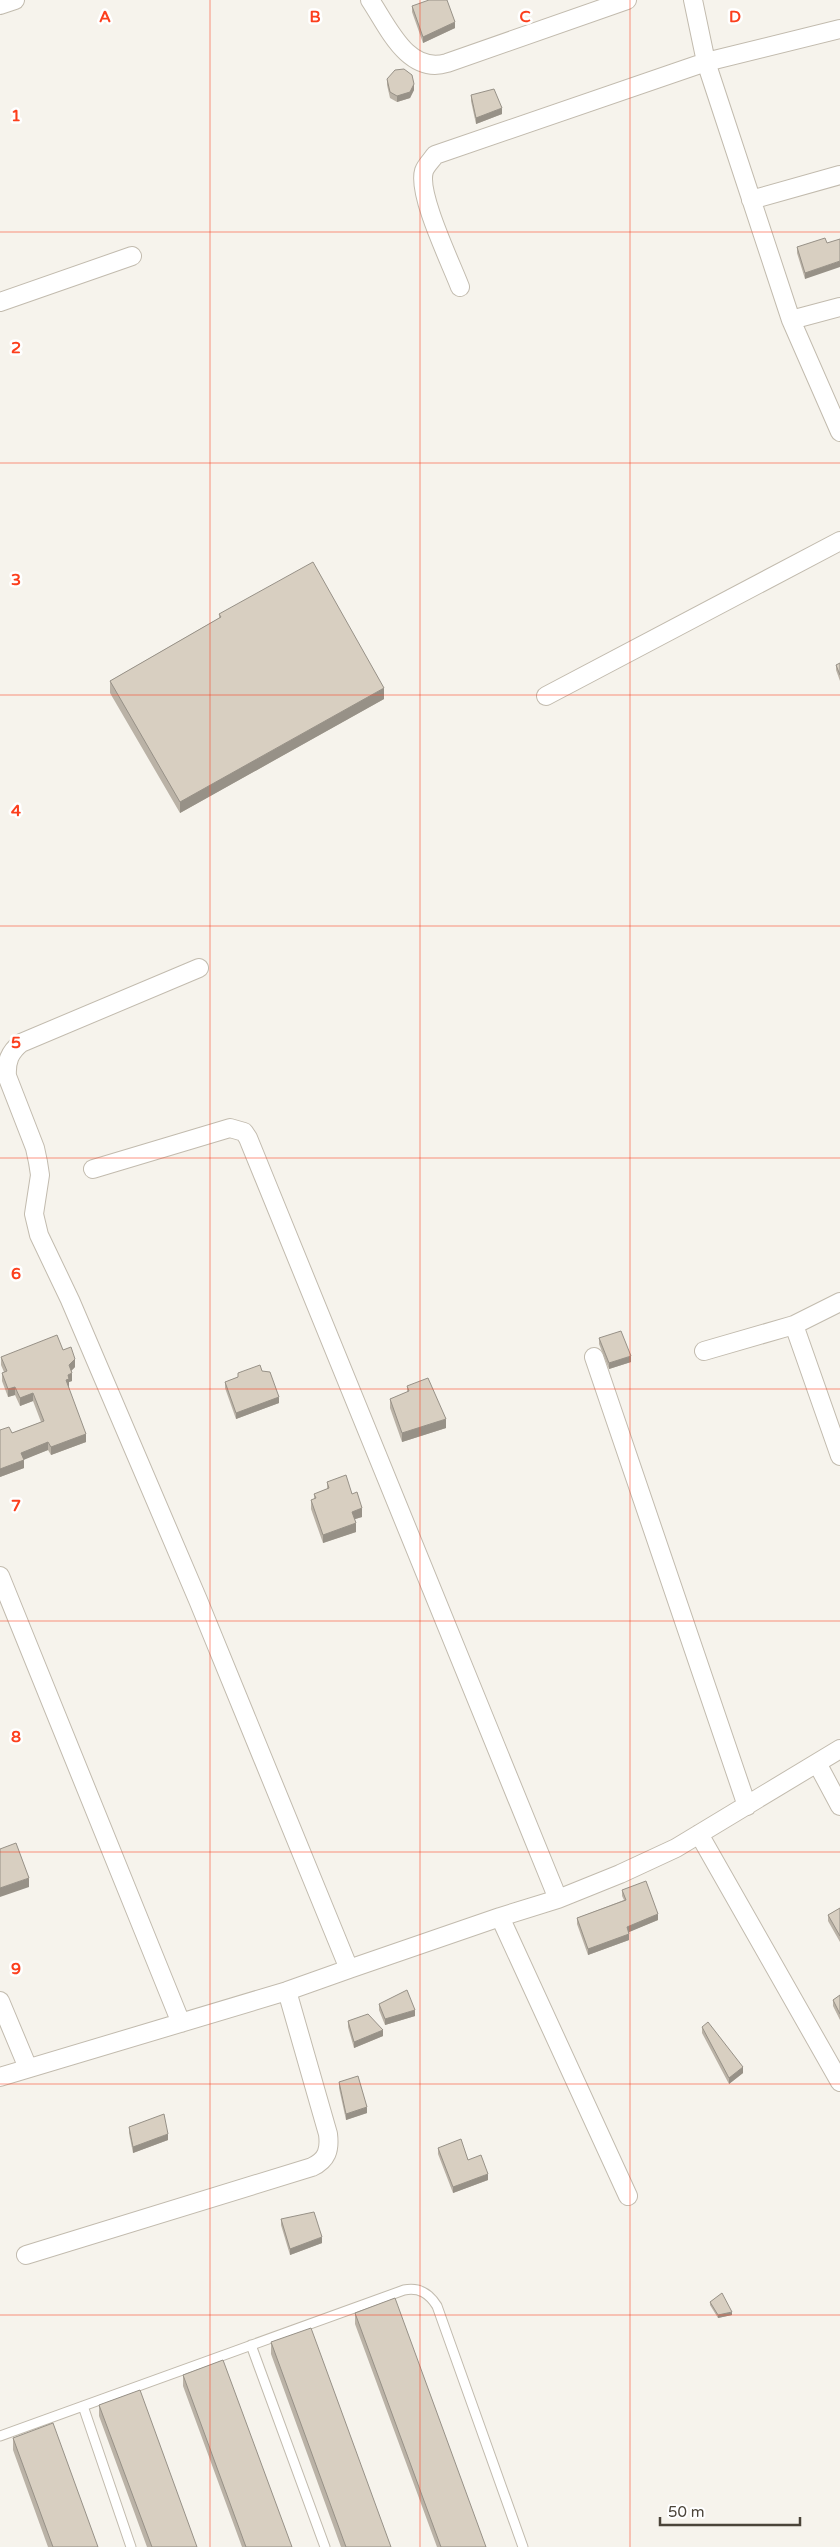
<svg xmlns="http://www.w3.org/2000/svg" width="840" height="2547" viewBox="0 0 840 2547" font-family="'Varela Round',sans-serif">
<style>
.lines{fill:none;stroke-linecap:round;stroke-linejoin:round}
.service-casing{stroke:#c2bbae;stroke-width:11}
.minor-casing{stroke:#c2bbae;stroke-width:20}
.service{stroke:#fff;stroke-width:9}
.minor{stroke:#fff;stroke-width:18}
.wall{fill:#bab2a6}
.shaded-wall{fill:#979187}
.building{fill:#d8cfc1;stroke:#979187}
.grid{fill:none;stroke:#fc3f1d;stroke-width:1;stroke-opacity:0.55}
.grid-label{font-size:16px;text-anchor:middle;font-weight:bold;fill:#fc3f1d;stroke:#fff;stroke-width:5;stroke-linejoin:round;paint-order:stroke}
</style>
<rect width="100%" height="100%" fill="#f6f3ec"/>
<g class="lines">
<g class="service-casing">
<path id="service" d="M251,2345L325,2547
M83,2406L131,2547
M0,2436L404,2290C419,2287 429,2293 437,2306L523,2547"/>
</g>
<g class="minor-casing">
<path id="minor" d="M370,0C388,27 408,75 447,63L627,0
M693,0L706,62L791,320L840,432
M0,5L15,0
M751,200L840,175
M460,287C451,263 417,194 424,171C426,165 432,160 435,155L706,62L840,29
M0,302L132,256
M791,320L840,307
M546,696L840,541
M93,1169L230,1128L244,1132L248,1138L558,1899
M794,1325L840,1302
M704,1351L794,1325L840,1456
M594,1357L747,1806
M0,1576L181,2023
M817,1763L840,1806
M699,1834L840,2082
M500,1917L628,2196
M349,1969L500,1917L558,1899L620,1874L676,1848L840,1749
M0,2001L28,2068
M0,2077L287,1991L349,1969L198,1600L70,1300L39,1235L34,1214L40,1175L38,1162L35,1148L7,1076C6,1061 10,1052 21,1043L199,968
M26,2255L312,2167C327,2160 330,2150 328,2134L287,1991"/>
</g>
<use href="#service" class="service"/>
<use href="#minor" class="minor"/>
</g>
<path class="wall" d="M412,6L455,28L423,43L412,12Z
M387,79L414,90L410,98L397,102L390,98L387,85Z
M471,95L502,114L476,124L471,101Z
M827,243L805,279L797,253V247Z
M219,614L384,699L180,813L110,693V681L219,618Z
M840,663V681L836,670V665Z
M599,1338L631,1362L609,1369L599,1344Z
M63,1350L75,1367L71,1371L72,1381L69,1382V1387H68L86,1442L51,1455L48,1450L24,1459V1468L0,1477V1430L12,1433L41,1422L33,1401L20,1406L15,1395L8,1397L2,1381V1373L4,1372L1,1365V1357Z
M262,1371L279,1403L236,1419L225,1388V1382L238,1377Z
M407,1386L446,1428L402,1442L390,1408V1399L407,1392Z
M327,1482L352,1494L362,1517L355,1519L356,1532L323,1543L311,1509V1500L314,1499V1494L327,1489Z
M622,1890L658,1920L628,1932L629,1940L588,1955L577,1924V1918L624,1900L622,1896Z
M840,1908V1942L828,1921V1915Z
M840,1995V2020L833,2006V2000Z
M379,2004L415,2016L385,2025L379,2010Z
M348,2021L383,2036L354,2048L348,2027Z
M702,2027L743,2073L729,2084L702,2033Z
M339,2082L367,2113L346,2120L339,2088Z
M129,2127L168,2140L133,2153L129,2133Z
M438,2148L468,2160L488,2180L453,2193L438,2154Z
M281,2219L322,2243L290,2255L281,2225Z
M710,2302L732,2315L718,2318L710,2305Z
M355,2313L486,2547H437L355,2324Z
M271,2342L391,2547H341L271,2354Z
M183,2375L292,2547H242L183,2386Z
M99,2405L197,2547H147L99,2416Z
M13,2438L98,2547H48L13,2450Z"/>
<path class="shaded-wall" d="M455,22V28L423,43V37Z
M414,84V90L410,98L397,102V96Z
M502,108V114L476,124V118Z
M840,261V267L805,279V273Z
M384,688V699L180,813V802Z
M631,1356V1362L609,1369V1363Z
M75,1359V1367L69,1373V1365Z
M72,1373V1381L69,1382V1387L66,1388V1380L68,1375Z
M15,1387V1395L8,1397V1389Z
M33,1393V1401L20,1406V1398Z
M279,1397V1403L236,1419V1413Z
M446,1419V1428L402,1442V1433Z
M86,1434V1442L51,1455V1447Z
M48,1442V1450L21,1461V1453Z
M24,1460V1468L0,1477V1469Z
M362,1508V1517L352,1520V1512Z
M356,1523V1532L323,1543V1535Z
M29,1878V1887L0,1897V1888Z
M658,1914V1920L627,1933V1927Z
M629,1934V1940L588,1955V1949Z
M415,2010V2016L385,2025V2019Z
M383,2030V2036L354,2048V2042Z
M743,2067V2073L729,2084V2078Z
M367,2107V2113L346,2120V2114Z
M168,2134V2140L133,2153V2147Z
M488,2174V2180L453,2193V2187Z
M322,2237V2243L290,2255V2249Z
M732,2312V2315L718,2318V2315Z"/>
<path class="building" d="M429,0H447L455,22L423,37L412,6Z
M404,69L412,75L414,84L410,92L397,96L390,92L387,79L395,70Z
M494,89L502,108L476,118L471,95Z
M825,238L827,243L840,239V261L805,273L797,247Z
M313,562L384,688L180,802L110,681L221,617L219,614Z
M840,663V675L836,665Z
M621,1331L631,1356L609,1363L599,1338Z
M57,1335L63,1350L71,1347L75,1359L69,1365L72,1373L68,1375L69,1379L66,1380L86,1434L51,1447L48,1442L21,1453L24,1460L0,1469V1430L9,1427L12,1433L44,1421L33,1393L20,1398L15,1387L8,1389L2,1373L7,1371L1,1357Z
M260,1365L262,1371L270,1372L279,1397L236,1413L225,1382L238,1377V1373Z
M428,1378L446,1419L402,1433L390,1399L409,1391L407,1386Z
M346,1475L352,1494L357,1492L362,1508L352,1512L356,1523L323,1535L311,1500L316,1498L314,1494L329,1488L327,1482Z
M16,1843L29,1878L0,1888V1849Z
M646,1881L658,1914L627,1927L629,1934L588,1949L577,1918L626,1900L622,1890Z
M840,1908V1936L828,1915Z
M407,1990L415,2010L385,2019L379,2004Z
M840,1995V2014L833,2000Z
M368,2014L383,2030L354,2042L348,2021Z
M708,2022L743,2067L729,2078L702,2027Z
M358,2076L367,2107L346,2114L339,2082Z
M164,2114L168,2134L133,2147L129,2127Z
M461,2139L468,2160L481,2155L488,2174L453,2187L438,2148Z
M314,2212L322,2237L290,2249L281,2219Z
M722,2293L732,2312L718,2315L710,2302Z
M395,2298L486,2547H441L355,2313Z
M311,2328L391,2547H346L271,2342Z
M223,2360L292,2547H246L183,2375Z
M140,2390L197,2547H152L99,2405Z
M53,2423L98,2547H53L13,2438Z"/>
<path class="grid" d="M210,0V2547M420,0V2547M630,0V2547M0,232H840M0,463H840M0,695H840M0,926H840M0,1158H840M0,1389H840M0,1621H840M0,1852H840M0,2084H840M0,2315H840"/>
<g class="grid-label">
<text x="105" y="22">A</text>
<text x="315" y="22">B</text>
<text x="525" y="22">C</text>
<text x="735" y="22">D</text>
<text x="16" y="121">1</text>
<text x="16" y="353">2</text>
<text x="16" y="585">3</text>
<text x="16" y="816">4</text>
<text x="16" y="1048">5</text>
<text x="16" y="1279">6</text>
<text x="16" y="1511">7</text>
<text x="16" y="1742">8</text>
<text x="16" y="1974">9</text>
</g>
<path d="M660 2517v8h140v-8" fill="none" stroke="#4b4439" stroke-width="2.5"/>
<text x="668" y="2517" font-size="15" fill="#4b4439" stroke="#ffffff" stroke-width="4" paint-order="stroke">50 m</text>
</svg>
